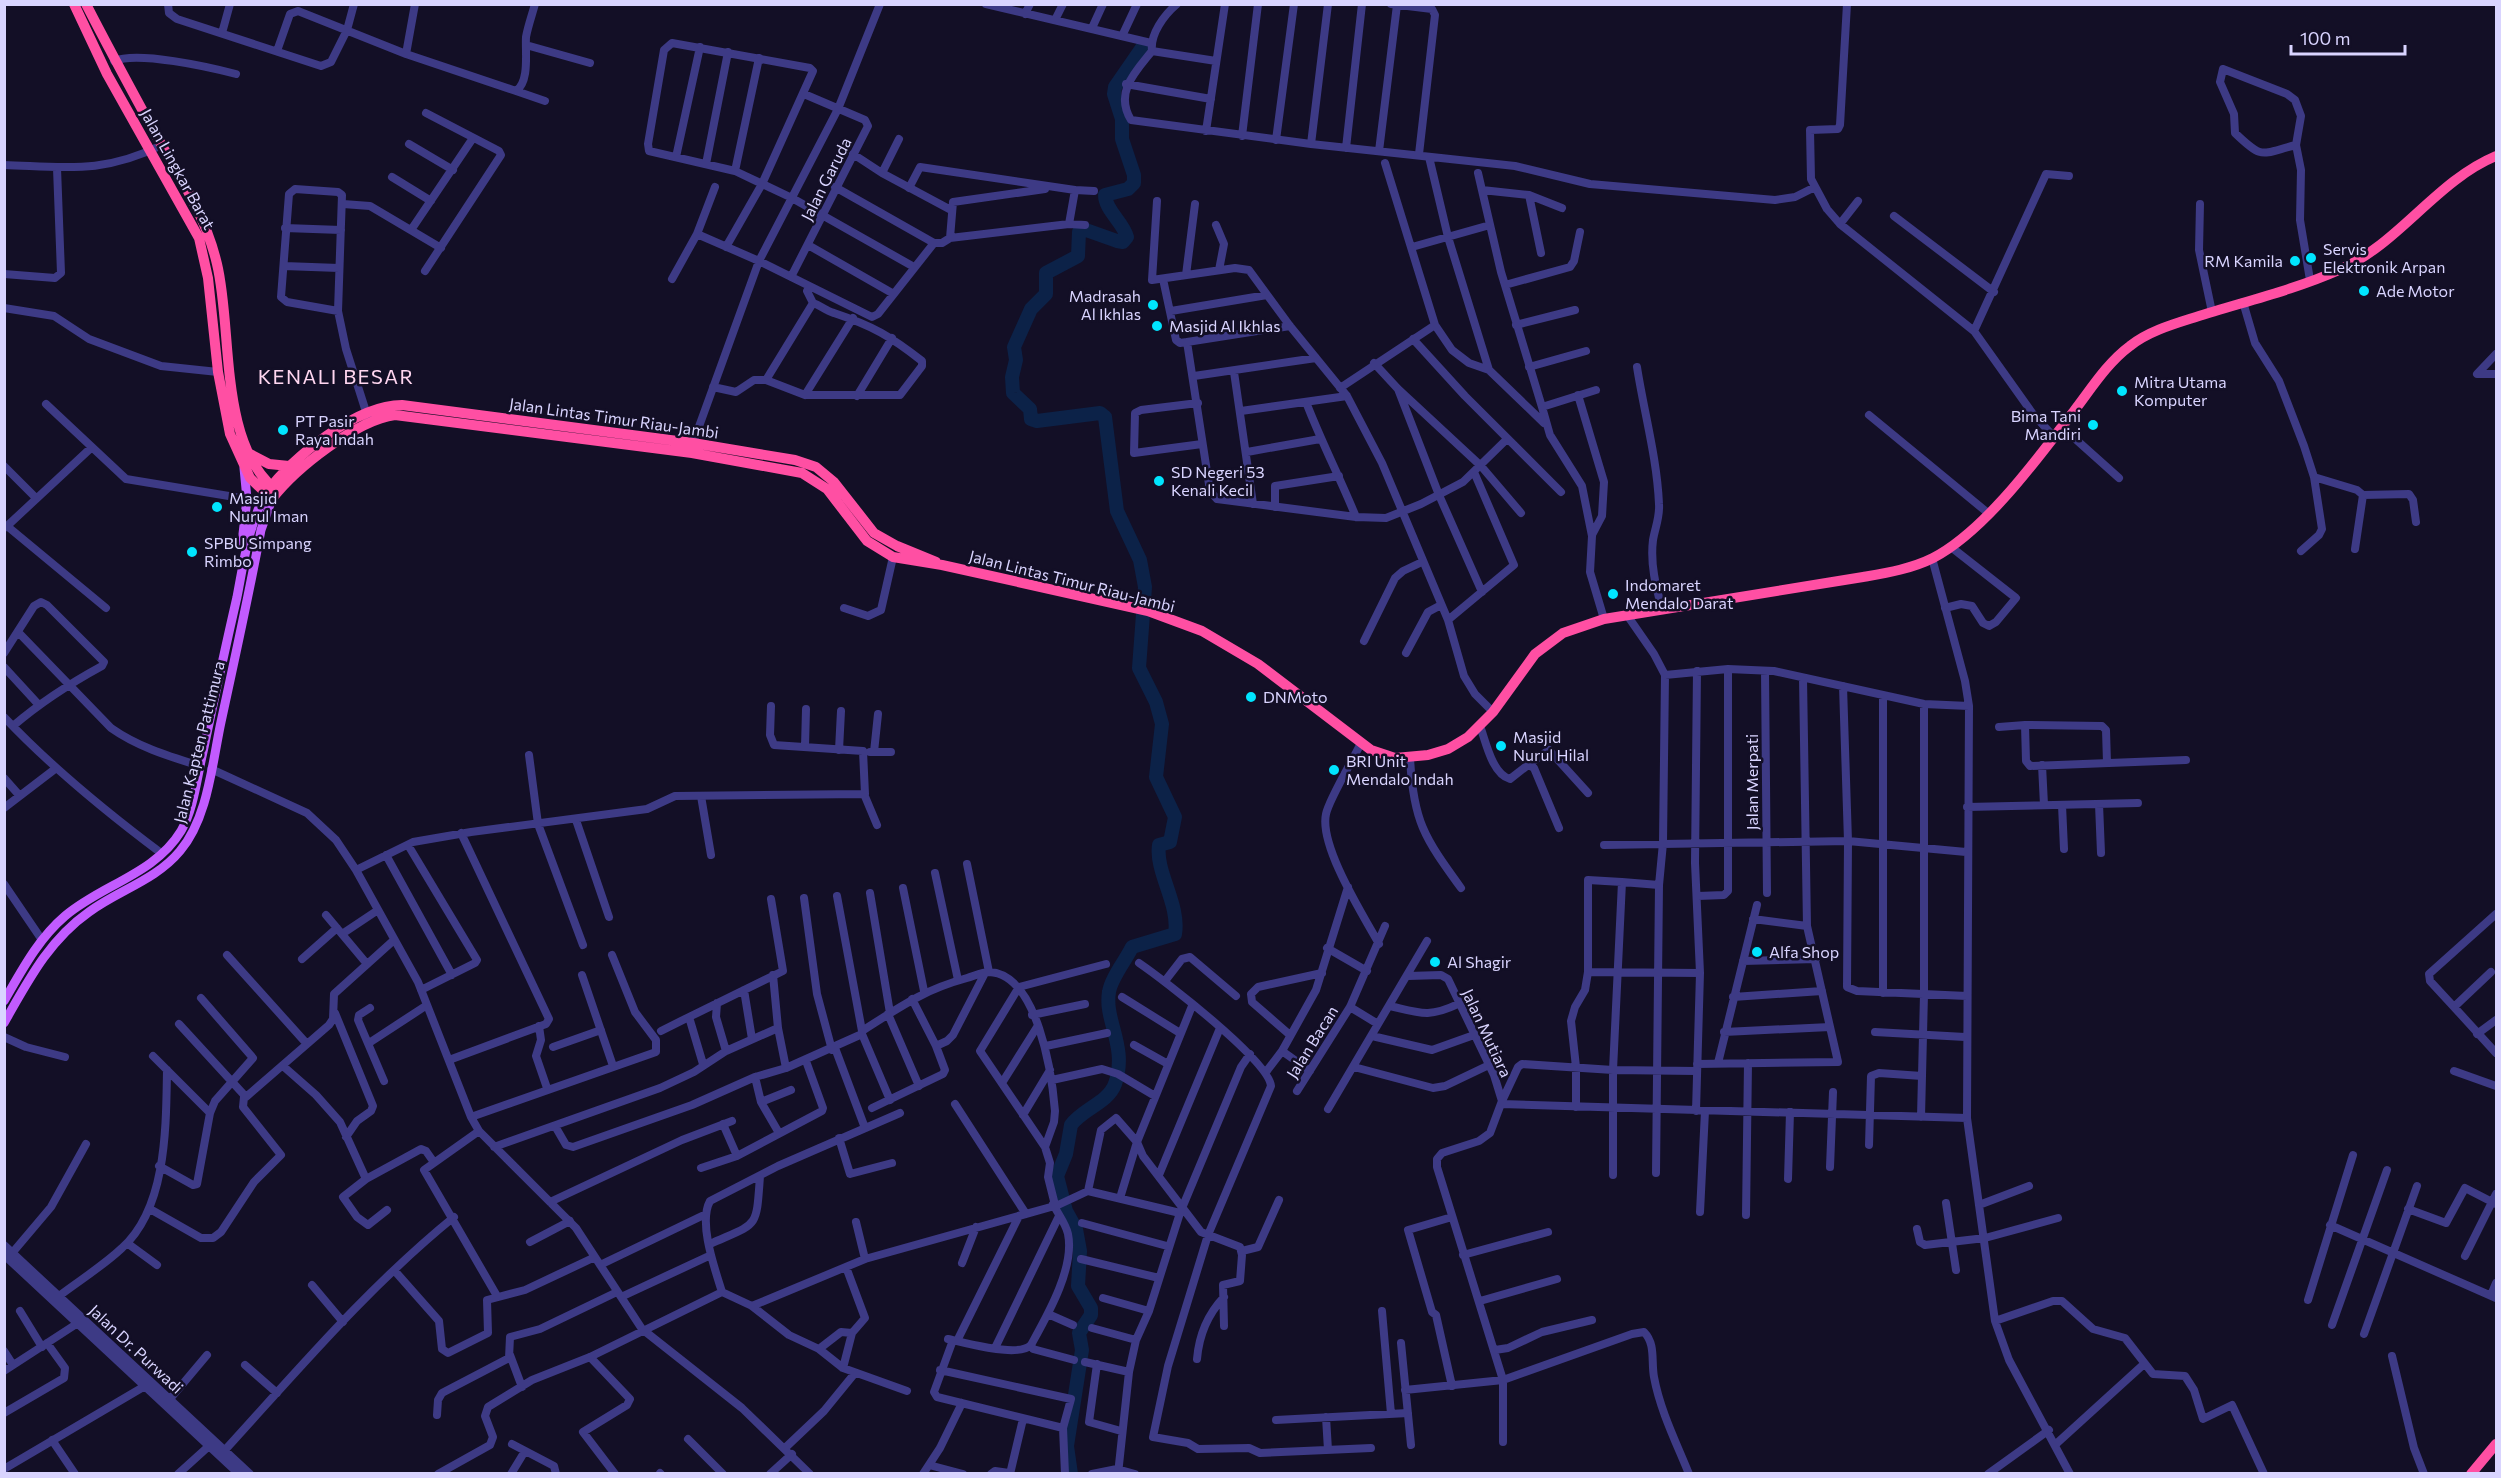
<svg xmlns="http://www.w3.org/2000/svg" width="2501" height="1478" viewBox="0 0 2501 1478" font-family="Commissioner,sans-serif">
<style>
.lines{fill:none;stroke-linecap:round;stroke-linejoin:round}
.river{stroke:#0c2248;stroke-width:14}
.minor{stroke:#3d3a85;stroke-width:8}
.major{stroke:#c25bff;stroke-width:9}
.highway{stroke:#ff4fa3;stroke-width:10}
.poi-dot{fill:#00e5ff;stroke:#130f26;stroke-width:2}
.labels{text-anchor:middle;stroke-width:5;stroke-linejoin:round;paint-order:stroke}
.street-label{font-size:16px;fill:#d9d4ff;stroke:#130f26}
.poi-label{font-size:16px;fill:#d9d4ff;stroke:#130f26;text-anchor:start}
.quarter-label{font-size:20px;letter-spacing:1.5px;fill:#ffd6f0;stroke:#130f26}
</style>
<rect width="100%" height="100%" fill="#130f26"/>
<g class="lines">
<path class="river" d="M1071,1474L1067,1446L1082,1350L1079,1333L1091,1315V1308L1078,1286L1080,1251L1076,1229L1066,1211L1057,1176L1066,1154L1071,1125C1082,1109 1108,1103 1115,1084C1128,1046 1104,1021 1109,992C1111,978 1126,960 1132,947L1175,934C1180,904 1155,872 1159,845L1170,842L1175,817L1156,777L1162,724L1156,702L1139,668L1145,587L1140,560L1117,511L1105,417L1100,413L1037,421L1031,419L1030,409L1013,393L1012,377L1016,360L1014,347L1031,309L1046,294V273L1078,256L1079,232L1086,230L1117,241L1123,242L1127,237C1123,222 1105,210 1105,195L1128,189L1134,183V175L1122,139V119L1114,94L1115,87L1144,45"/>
<path class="minor" d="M168,4L169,13L177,19L321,66L331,62L347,30L354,4
M986,4L1151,43
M1177,4C1164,15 1150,34 1152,51C1136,71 1114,92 1131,120L1311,144L1515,166L1590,184L1775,200L1795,197L1813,188
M1391,4L1432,9L1435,15L1419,154
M1847,4L1840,125L1838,129L1810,130L1811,179L1827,209L1840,224L1974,331L2033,414L2054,437
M1025,14L1030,4
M1055,20L1063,4
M1092,28L1103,4
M222,33L230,4
M1123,34L1137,4
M526,45L590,63
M277,51L290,14L298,11L406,54L516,91C530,81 525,52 526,37C528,26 532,15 535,4
M1152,51L1216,61
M406,54L415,4
M114,61C138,51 209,67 236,74
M1126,84L1211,99
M516,91L545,101
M1206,131L1225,4
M1242,136L1258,4
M1276,140L1294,4
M409,144L453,170
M1311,144L1328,4
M2296,145C2260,154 2263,160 2235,133L2234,114L2220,82L2223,69L2287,94L2295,100L2301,116L2296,145L2301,170L2300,220L2310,280
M1346,148L1362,4
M1379,151L1397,5
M853,154L882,173L951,210
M676,157L700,47
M1429,157L1448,237L1489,370
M1385,163L1435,325L1452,350L1469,363L1489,370L1544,423
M706,164L728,52
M4,165C67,167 103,174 162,145
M735,171L759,58
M882,173L899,139
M1478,173L1501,272L1542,407L1550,435L1582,486L1592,536L1590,572L1604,619
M392,177L431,201
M835,187L934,243
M909,188L920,167L1075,190L1069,224
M1075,190L1094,191
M1482,190L1529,195L1562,208
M1529,195L1541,253
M1157,201L1152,280L1235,268L1249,270L1290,326L1347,396L1382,463L1448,620L1464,676L1475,694L1493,712
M343,204L370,206L441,248
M2200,204L2199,250L2212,312
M1894,216L1994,292
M1840,224L1858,201
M1216,225L1224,244L1219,270
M285,228L341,230
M411,230L473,138
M697,234L759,261L872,317L878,314L934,243H942L950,238L1069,224L1085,225
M950,238L953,202L1045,189
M808,245L892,293
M726,247L762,184L813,71L810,68L672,43L664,50L648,144L649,151L735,171L792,198L914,267
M1412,247L1490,225
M284,266L339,268
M425,271L501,155L499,151L426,113
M4,274L55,278L61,273L57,168
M1186,275L1195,204
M791,277L868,126L865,120L804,94
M672,279L697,234L715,187
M1163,279L1176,340L1180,343L1187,342L1210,491L1217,499L1356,517L1386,518L1421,504L1463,482L1507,439
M1505,285L1570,267L1574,261L1580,232
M810,287L807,291L813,303L766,380L805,395H900L922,366V361C890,336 873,326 834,313C826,311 820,305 813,303
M2243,302L2255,343L2279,381L2304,446L2314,477L2322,529L2319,535L2301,551
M4,308L54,316L89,339L161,366L218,372
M338,311L287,302L281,297L289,194L295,189L338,192L342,195L338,311L346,349L368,418
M1171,311L1267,295
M1516,325L1575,310
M1974,331L2046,174L2069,176
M1413,339L1465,396L1561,492
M1187,342L1290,326
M2496,354L2477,374H2496
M1374,363L1398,389L1481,466L1521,513
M1529,367L1586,351
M1637,367C1644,412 1657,458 1659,504C1660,517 1655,528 1653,540C1650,564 1656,587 1662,609
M1234,372L1253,504
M1194,376L1316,358
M713,387L736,392L754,380H766
M1340,388L1435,325
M1398,389L1439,495L1482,592
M805,395L853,318
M1578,395L1604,482L1602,516L1592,535
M857,396L892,338
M1306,402C1321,441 1340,478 1356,517
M1198,403L1141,410L1135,413L1134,453L1202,444
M46,404L126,479L247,499
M1542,407L1596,390
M1241,411L1347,396
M1869,415L1988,513
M2062,427L2119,478
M693,443L759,261L838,109L880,4
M1247,452L1320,439
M4,466L35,497
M2314,477L2357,490L2363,495L2355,549
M2363,495L2409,494L2413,500L2416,522
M1275,507V486L1339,476
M7,526L106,608
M6,527L92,447
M1932,558L1965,681L1969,706L1967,1118L1995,1321L2009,1360L2070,1474
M844,608L868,616L881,610L893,557
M1945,608L1961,604L1972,606L1983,623L1989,626L1996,622L2016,598L1951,547
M1627,615L1654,654L1665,675L1663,843L1659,885L1656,1173
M1448,620L1514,565L1474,472
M19,633L111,728C138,747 168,756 200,766
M1364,641L1395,578L1403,571L1422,562
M4,653L34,606L41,602L47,605L104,662L102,666C69,684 41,702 13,726
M1406,653L1428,612L1441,605
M4,667L38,704
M1765,671L1767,893
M1665,675L1728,669L1774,671L1924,704L1969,706
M1843,686L1848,841L1847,987L1857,991L1967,996
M771,706L770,735L774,745L863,751L865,794
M4,717C52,768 105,811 161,853
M2025,725L2102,726L2106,730L2107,763
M1480,726C1486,742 1492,774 1510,779L1528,765L1534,768L1559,828
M1999,727L2025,725L2026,761L2030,766L2186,760
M1361,743C1353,760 1329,799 1326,814C1319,846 1363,915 1379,944
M805,747L806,709
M839,750L841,711
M870,752H891
M874,752L878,714
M529,755L538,824L583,945
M1410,757C1413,821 1424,837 1461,888
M1528,765L1549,750L1588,793
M2042,765L2044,805
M211,769L307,813L336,840L356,870L418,982L471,1117L479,1131L576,1228L642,1329L742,1408L810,1474
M4,778L19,795
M701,796L711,855
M2099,804L2101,853
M2062,805L2064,849
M1967,807L2138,803
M4,808L55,769
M576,820L609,917
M408,845L477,960L475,963L421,990
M1604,845L1848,841L1966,852
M386,855L452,975
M967,864L989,972
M356,870L413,842L471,832L647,809L675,796L864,794L877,825
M935,873L958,980
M4,884L42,940
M903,888L924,991
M870,893L890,1013
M837,896L862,1031
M1698,896L1724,895L1728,891V669
M804,898L817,994L832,1050
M326,915L367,964
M1753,919L1807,926
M342,934L378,910
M1327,948L1367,971
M227,955L307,1044
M302,959L337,928
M1743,961L1816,959
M1139,963C1164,980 1269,1061 1271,1086L1208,1235L1168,1366L1153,1437L1188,1443L1198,1449L1249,1448L1260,1453L1371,1448
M1588,972L1700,973
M2491,972L2454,1007L2496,1053
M582,975L613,1066
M773,975L778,1028L786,1068L862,1034V1031C900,1007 923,990 967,978C974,976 982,972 989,972C1038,974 1052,1075 1055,1111L1054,1122L1045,1147
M1408,976L1441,975L1448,979L1494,1075L1502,1101L1490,1133L1479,1141L1442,1153L1437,1159V1167L1503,1380V1442
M1165,981L1182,959L1190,957L1236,996
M744,990L752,1039
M1883,993V695
M1122,997L1180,1033
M1733,997L1822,991
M912,999L936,1046L947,1041L953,1035L985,973
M1390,1006C1420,1013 1429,1018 1458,1004
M1350,1007L1378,1024
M2454,1007L2430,981L2429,974L2496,914
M370,1008L359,1015L358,1020L384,1081
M335,1013L373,1106L371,1111L357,1121L346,1137
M888,1014L919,1086
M1032,1015L1085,1004
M179,1024L246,1097L329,1025L333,1019L334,994L394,940
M539,1026L541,1040L536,1056L547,1088
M661,1031L689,1017
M1724,1032L1830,1027
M1875,1032L1965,1037
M862,1034L890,1100
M2477,1034L2496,1020
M1290,1035L1252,1002L1251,994L1258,987L1322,973
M1372,1036L1432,1050L1474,1035
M4,1037L26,1047L65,1057
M369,1043L427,1005
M1134,1045L1168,1064
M1046,1046L1107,1033
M553,1047L601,1030
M835,1048L865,1128
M726,1051L778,1028
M1282,1051L1310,1071
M153,1056L210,1113
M449,1060L546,1024L549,1019L461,833
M1718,1063L1757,905
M703,1064L689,1017L783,971L771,899
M1697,1064L1838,1062L1807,926L1803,678
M283,1066L316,1095L340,1122L366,1179
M1354,1067L1433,1088L1445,1086L1489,1065
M2454,1071L2496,1086
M1266,1072L1282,1051L1316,990L1348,887
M1052,1080L1102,1069L1118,1074L1155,1096
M1002,1083L1037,1027
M1297,1091L1350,1007L1385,926
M1502,1101L1518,1067L1522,1064L1613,1070L1696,1071
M761,1102L791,1090
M955,1104L1026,1214
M1501,1104L1967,1118
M1576,1107V1067L1571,1021L1575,1007L1585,990L1588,972V880L1622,882
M872,1108L943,1074L945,1070L936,1046
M1328,1109L1427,941
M1696,1111L1700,973L1695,863L1697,671
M1023,1115L1050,1070
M471,1117L656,1052V1040L635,1012L612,955
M1921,1117L1924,994V704
M723,1124L737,1156
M555,1126L566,1145L573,1147L692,1105L755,1077
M479,1131L424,1170L497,1296
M779,1133L761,1102L755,1077L786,1068
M839,1138L850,1174L892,1163
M1869,1145L1871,1076L1879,1073L1922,1076
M494,1147L660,1088L694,1072L726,1051L716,1017L717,1003
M159,1166L193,1185L197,1184L210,1113L215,1101L253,1058L201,998
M1830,1167L1833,1092
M701,1168L737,1156L822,1111L823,1108L806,1061
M1159,1175L1220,1028
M1613,1175V1070L1622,882L1659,885
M1788,1179L1790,1112
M1088,1191L1101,1130L1116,1118L1137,1142L1143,1156L1201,1232L1240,1247L1242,1255L1240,1281L1223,1285L1224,1326
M1120,1198L1137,1142L1192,1006
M550,1202L682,1140L732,1121
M1946,1203L1956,1270
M1055,1205L1048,1177L1050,1163L1045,1147L980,1051L1019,987L1106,964
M1979,1205L2029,1186
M150,1209L201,1238H213L221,1232L254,1182L281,1155L243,1107L244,1097
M2408,1209L2446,1223L2465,1188L2496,1204
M387,1210L368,1225L357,1217L343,1197L366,1179L421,1149L426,1151L433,1161
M1700,1212L1705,1111
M1746,1215L1748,1063
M1452,1217L1408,1230L1432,1312L1436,1315L1452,1386
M856,1222L865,1259
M1082,1223L1167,1246
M2330,1225L2496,1298
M1917,1229L1920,1242L1925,1245L1985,1238L2058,1218
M530,1242L570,1221
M127,1243L157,1265
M710,1244C759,1222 756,1230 760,1176
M4,1245L250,1474
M1242,1251L1258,1247L1279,1200
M13,1252L51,1207L86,1144
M4,1255L239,1474
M1463,1255L1548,1232
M2465,1256L2496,1194
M1081,1259L1159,1278
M962,1263L976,1227
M600,1265L706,1214
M846,1267L865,1318L852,1333
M394,1270L439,1321L442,1349L448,1353L488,1333L487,1300L525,1290L595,1257
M312,1285L343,1322
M722,1292C715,1269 698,1223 710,1201L778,1166L900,1113
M2491,1295L2496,1283
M59,1296C80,1280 103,1266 122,1248C167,1208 166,1126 167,1070
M621,1297L711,1255
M1103,1298L1149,1311
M2308,1300L2353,1155
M1480,1301L1557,1279
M752,1306L865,1259L1058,1205L1088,1191L1180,1213
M20,1311L42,1347
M1382,1311L1391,1414
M1048,1314L1073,1325
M1995,1321L2053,1301H2062L2093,1329L2125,1338L2153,1374L2185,1376L2194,1390L2203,1419L2232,1405L2264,1474
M2332,1325L2387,1170
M1092,1328L1136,1340
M2364,1334L2417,1186
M948,1339C965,1343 1019,1358 1031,1345C1047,1316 1075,1268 1068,1234C1066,1224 1058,1214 1053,1204
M953,1340L934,1392L937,1397L1063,1428
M957,1341L1019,1216
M1401,1343L1411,1445
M1031,1345L1033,1349L1074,1360
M995,1348L1059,1216
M819,1349L841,1332L852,1333L843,1368
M1495,1350L1508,1348L1542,1332L1592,1320
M4,1351L13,1365
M510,1355L522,1387
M2392,1356L2414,1448L2424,1474
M590,1357L630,1399L627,1405L583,1432L615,1474
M1197,1359C1199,1335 1208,1314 1224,1297
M1085,1362L1129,1372
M1097,1364L1089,1422L1121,1431
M245,1365L277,1393
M940,1370L1071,1399L1063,1428L1065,1474
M4,1371L81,1321
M1405,1390L1503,1380L1632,1334L1644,1332C1656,1344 1651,1362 1654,1377C1660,1410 1676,1442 1689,1474
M170,1399L207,1355
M4,1413L64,1378L65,1368L47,1343
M437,1415L438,1400L442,1393L509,1358L510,1337L540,1329L617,1292
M1326,1417L1328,1450
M1276,1420L1408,1413
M688,1439L723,1474
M52,1440L75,1474
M512,1444L554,1466L556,1474
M2056,1444L2144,1364
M785,1448L824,1411L855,1373
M225,1450C298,1370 369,1286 454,1217
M929,1465L963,1474
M4,1469L145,1386
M660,1473L661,1474
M178,1474L209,1446
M438,1474L490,1445L493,1437L485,1416L488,1407L532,1380L590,1357L722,1292L752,1306L789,1335L819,1349L843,1368L907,1391
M511,1474L525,1451
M770,1474L792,1454
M923,1474L940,1448L962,1403
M991,1474L995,1471L1009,1473
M1010,1474L1023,1419
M1092,1474L1117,1469L1135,1474
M1118,1474L1129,1372L1136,1340L1149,1311L1180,1213L1241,1067L1250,1054
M1988,1474L2049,1430"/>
<path class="major" d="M244,468L247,499L243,534L244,547
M4,1001C22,970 38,939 65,916C101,885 155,874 181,831C194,809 197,777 203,752C214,700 225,649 237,597C244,561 248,526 266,493
M4,1023C28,981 49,940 89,912C119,890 156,880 180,851C208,818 212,764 221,722C235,658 249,594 261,530L272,499"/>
<path class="highway" d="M74,4L107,74L199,238L208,278L218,372L230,434L250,478L272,499C296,468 357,420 395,415L692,453L802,473L827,489L867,541L893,557L942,565L1148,611L1202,631L1258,664L1371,750L1395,758L1428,755L1448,749L1468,737L1493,712L1535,654L1563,633L1604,619L1863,577C1886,573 1911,569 1933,558C1985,531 2038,458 2074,411C2091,389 2107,363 2130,346C2149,331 2174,324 2196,317C2243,302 2294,290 2339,270C2399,244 2436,181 2496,156
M86,4C109,49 133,93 157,137C181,179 206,217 217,264C233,330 218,442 275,489
M250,454L269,464L289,466
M266,493C293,457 356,405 402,405L693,443L795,460L816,467L834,482L874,533L897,546L936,562
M2471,1474L2496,1444"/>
</g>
<g class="poi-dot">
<circle cx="2311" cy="258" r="6"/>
<circle cx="2295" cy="261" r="6"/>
<circle cx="2364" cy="291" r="6"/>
<circle cx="1153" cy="305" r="6"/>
<circle cx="1157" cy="326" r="6"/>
<circle cx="2122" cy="391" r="6"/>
<circle cx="2093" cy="425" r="6"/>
<circle cx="283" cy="430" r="6"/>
<circle cx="1159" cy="481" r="6"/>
<circle cx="217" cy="507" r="6"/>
<circle cx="192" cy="552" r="6"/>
<circle cx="1613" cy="594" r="6"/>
<circle cx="1251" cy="697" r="6"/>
<circle cx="1501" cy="746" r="6"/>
<circle cx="1334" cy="770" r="6"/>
<circle cx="1757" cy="952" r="6"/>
<circle cx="1435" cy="962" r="6"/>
</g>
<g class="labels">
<g class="street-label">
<text transform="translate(178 169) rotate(61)" y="6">Jalan Lingkar Barat</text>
<text transform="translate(826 179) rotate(-63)" y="6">Jalan Garuda</text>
<text transform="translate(614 418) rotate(8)" y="6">Jalan Lintas Timur Riau-Jambi</text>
<text transform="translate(1072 581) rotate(14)" y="6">Jalan Lintas Timur Riau-Jambi</text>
<text transform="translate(199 742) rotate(-76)" y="6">Jalan Kapten Pattimura</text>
<text transform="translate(1752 782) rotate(-90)" y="6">Jalan Merpati</text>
<text transform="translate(1487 1033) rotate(65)" y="6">Jalan Mutiara</text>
<text transform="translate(1312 1042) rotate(-58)" y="6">Jalan Bacan</text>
<text transform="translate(136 1349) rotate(43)" y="6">Jalan Dr. Purwadi</text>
</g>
<g class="poi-label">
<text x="2323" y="255">Servis<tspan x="2323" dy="18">Elektronik Arpan</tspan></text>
<text x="2283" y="267" text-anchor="end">RM Kamila</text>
<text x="2376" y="297">Ade Motor</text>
<text x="1141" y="302" text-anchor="end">Madrasah<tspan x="1141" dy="18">Al Ikhlas</tspan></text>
<text x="1169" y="332">Masjid Al Ikhlas</text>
<text x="2134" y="388">Mitra Utama<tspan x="2134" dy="18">Komputer</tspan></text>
<text x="2081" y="422" text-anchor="end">Bima Tani<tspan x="2081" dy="18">Mandiri</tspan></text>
<text x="295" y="427">PT Pasir<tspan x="295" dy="18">Raya Indah</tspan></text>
<text x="1171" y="478">SD Negeri 53<tspan x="1171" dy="18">Kenali Kecil</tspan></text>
<text x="229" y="504">Masjid<tspan x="229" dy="18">Nurul Iman</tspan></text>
<text x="204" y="549">SPBU Simpang<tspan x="204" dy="18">Rimbo</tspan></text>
<text x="1625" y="591">Indomaret<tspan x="1625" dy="18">Mendalo Darat</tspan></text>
<text x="1263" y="703">DNMoto</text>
<text x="1513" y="743">Masjid<tspan x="1513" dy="18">Nurul Hilal</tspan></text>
<text x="1346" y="767">BRI Unit<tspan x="1346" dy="18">Mendalo Indah</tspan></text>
<text x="1769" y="958">Alfa Shop</text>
<text x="1447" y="968">Al Shagir</text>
</g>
<g class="quarter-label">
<text x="336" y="384">KENALI BESAR</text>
</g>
</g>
<rect width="2501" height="1478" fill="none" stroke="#d9d4ff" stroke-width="12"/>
<path d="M2291 45v9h114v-9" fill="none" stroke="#d9d4ff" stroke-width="3"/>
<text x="2300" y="45" font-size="18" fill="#d9d4ff" stroke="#130f26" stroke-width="4.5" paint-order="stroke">100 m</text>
</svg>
